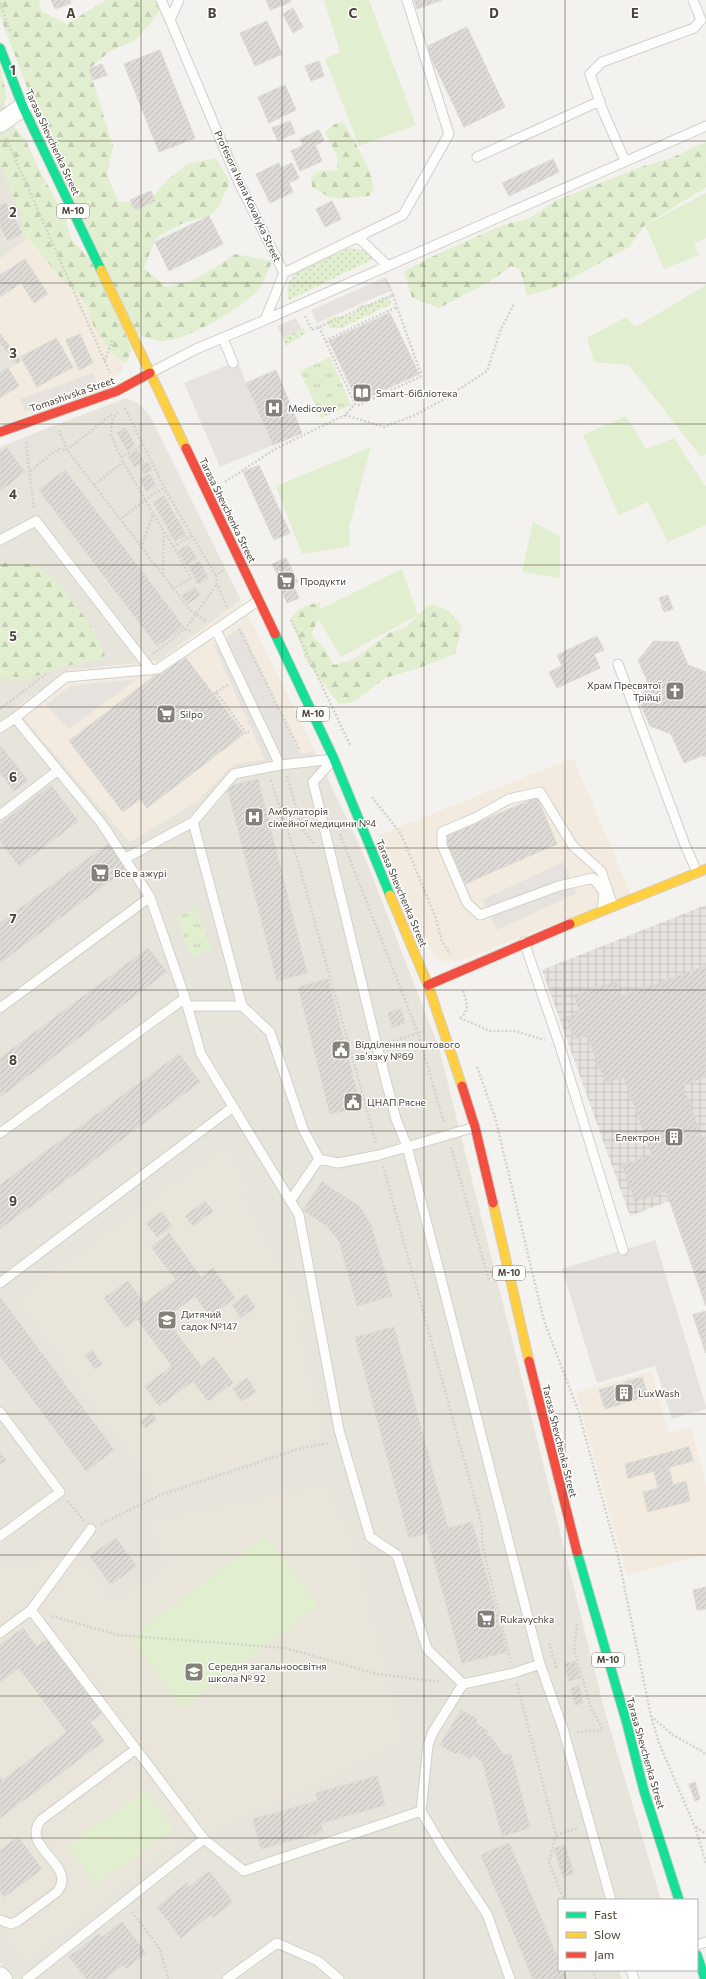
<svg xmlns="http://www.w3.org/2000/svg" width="706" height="1979" viewBox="0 0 706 1979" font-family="Commissioner,sans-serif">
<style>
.residential{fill:#e7e4dc}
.commercial{fill:#f3ebdf}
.industrial{fill:url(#industrial-grid)}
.education{fill:#eae5da}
.grass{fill:url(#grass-dots)}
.forest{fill:url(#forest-firs)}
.park{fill:url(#park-tufts)}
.garden{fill:#e1eecf}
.parking{fill:#e6e3df}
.building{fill:url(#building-hatch);stroke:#dcd9d4}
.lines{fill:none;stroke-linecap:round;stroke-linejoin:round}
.lane-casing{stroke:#d2d0cb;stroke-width:11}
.street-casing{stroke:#d2d0cb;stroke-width:20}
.fast-casing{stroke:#d3cfc5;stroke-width:11}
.slow-casing{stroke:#d3cfc5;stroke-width:11}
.jam-casing{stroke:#d3cfc5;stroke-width:11}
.path{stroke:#d3d2cc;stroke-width:2.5;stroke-dasharray:2 2;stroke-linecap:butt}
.lane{stroke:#fdfdfc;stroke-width:9}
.street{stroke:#fdfdfc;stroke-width:18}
.fast{stroke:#16e098;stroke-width:9}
.slow{stroke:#ffcf43;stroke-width:9}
.jam{stroke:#f24e42;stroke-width:9}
.grid{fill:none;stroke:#4b4439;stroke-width:1;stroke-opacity:0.55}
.labels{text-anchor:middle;stroke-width:3;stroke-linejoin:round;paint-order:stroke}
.shield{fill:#fff;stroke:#817c74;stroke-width:1}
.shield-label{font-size:9px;font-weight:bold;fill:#4b4439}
.street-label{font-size:10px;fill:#4b4439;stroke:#fff}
.poi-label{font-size:10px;fill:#4b4439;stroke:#fff;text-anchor:start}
.grid-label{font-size:13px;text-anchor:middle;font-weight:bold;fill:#4b4439;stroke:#fff;stroke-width:3;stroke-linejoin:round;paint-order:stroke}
</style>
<defs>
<pattern id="industrial-grid" width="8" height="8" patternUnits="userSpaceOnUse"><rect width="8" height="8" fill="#e6e2de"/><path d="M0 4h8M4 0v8" fill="none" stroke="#c7c3bf"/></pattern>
<pattern id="grass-dots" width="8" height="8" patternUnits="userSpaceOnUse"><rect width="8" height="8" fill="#e1eecf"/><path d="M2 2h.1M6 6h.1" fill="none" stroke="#c3cdb2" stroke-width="1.8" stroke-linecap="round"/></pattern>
<pattern id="forest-firs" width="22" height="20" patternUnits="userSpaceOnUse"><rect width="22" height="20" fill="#e1eecf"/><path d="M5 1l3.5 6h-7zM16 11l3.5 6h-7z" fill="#c3cdb2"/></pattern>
<pattern id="park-tufts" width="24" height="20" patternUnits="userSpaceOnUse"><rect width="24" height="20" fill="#e1eecf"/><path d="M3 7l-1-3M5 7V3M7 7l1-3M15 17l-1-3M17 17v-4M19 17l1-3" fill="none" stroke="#c3cdb2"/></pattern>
<pattern id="building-hatch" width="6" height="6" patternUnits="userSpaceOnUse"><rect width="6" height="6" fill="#dedbd6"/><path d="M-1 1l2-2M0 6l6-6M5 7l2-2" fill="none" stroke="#c0bdb8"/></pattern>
</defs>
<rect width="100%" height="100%" fill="#f4f2ee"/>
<path class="residential" d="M0,93L52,220L0,259Z
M0,343L17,364L0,374Z
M126,398L139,404L150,416L241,600L159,661L70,670L196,802L233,764L315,751L366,860L439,1048L605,1712L661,1900H559V1970H619L622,1979H13L0,1962V447Z"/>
<path class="commercial" d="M52,220L125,358L122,371L107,383L3,425L0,420V374L17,364L0,343V259Z
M241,600L315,751L233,764L196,802L130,842L15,708L70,670L159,661Z
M573,758L631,894L457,962L443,961L434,956L379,835Z
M651,1371L669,1433L691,1427L706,1486V1555L627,1575L576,1392Z"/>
<path class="industrial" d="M706,905V1187L630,1216L542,970Z"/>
<path class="education" d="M225,1146L251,1190L243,1197L305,1317L298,1323L326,1439L302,1444L158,1492L17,1300Z
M327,1484L358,1555L405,1742L209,1835L200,1826L25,1963L0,1933V1572L10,1565L80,1556L113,1602L171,1565L145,1522Z"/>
<path class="grass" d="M350,248L365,251L373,259L289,300C286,291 287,283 294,275C301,268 339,253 350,248Z
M389,296L391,304L341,328H329L327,319L355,314L359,306L377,302L380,298Z
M304,328L306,333L286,346L283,338Z"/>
<path class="forest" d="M0,0H39L41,11L67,24L106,0H166L154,19L136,40L110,51L89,69L113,146L107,175L118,201L146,205L165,182L187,164L216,158L230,182L218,208L209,216L181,224L156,238L144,268L166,287L193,280L218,266L235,254L263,259L272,262C268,270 265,280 260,287C247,307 184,342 161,341C152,340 142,335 134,333L63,182L0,16Z
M0,65L7,99L0,106Z
M343,121C355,143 369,163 374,188L369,196L340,199L329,197L312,187L311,179C317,168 326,171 337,170V156L325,132L335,124Z
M16,129L26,141L39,169L64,215L72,240L92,261L132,349L126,363L112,354L93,325L89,307L77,292L64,282L31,241L22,233L21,213L0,168V134Z
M706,142V187L645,225L629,247L554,288L527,296L520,269L511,266L489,282L439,308L412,298L404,271L429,258L503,225L530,218L555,201L644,166L671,158Z
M3,562L32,564L57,581L90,624L105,655L97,661L77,663L17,682L0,677V566Z
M320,602V616L311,635L323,646L334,665L354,659L389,633L406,627L423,610L431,604L448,610L462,626L455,654L416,669L385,678L354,702L339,704L306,661L300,642L290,618L304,606Z"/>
<path class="park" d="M330,357L351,405L321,418L300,371Z
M195,907L212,948L192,957L176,917Z"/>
<path class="garden" d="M324,0H369L416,125L359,146L325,59L340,52Z
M706,193V238L694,244L699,255L664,269L645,225Z
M706,285V454L701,457L629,365L594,362L587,338L626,317L636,327Z
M626,416L646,449L674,438L706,487V525L668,542L648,502L619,515L583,435Z
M371,447L349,528L350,546L302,554L276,486Z
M533,522L560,536V578L522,572Z
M402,569L418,615L341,657L314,612Z
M266,1536L319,1606L183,1708L130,1638Z
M146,1790L174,1829L95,1885L67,1845Z"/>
<path class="parking" d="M386,277L392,290L317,323L311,310Z
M296,318L302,329L283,338L277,326Z
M237,361L273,445L220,467L184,383Z
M93,373L98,386L25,412L20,399Z
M54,425L58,435L15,454L10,444Z
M241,627L303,760H265L214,646Z
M137,679L69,729L46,705L70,686Z
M563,862L577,893L497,930L482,900Z
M655,1240L706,1406V1409L672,1419L655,1366L597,1383L562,1269Z"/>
<path class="building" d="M51,0H70L71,3L55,9Z
M266,0H290L291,2L270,10Z
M414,0H442L417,9Z
M293,8L303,27L293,33L283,14Z
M267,21L282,54L255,66L240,33Z
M467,27L505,107L464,127L426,47Z
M160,50L195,138L159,152L124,64Z
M319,61L324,76L311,81L305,66Z
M102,64L107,75L93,80L89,69Z
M285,85L296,110L269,123L258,97Z
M290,121L295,133L278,141L272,128Z
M319,130L324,141L315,145L322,161L300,171L291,151L303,145L300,139Z
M553,159L559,172L509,196L502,183Z
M279,163L281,168L292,163L299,178L289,183L293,192L270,203L256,174Z
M151,191L155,201L135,210L130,200Z
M332,201L341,219L325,227L316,209Z
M6,203L22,233L8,241L0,226V205Z
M209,216L223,244L169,271L155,242Z
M25,259L48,294L34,303L21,283L0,297V275Z
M390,313L419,374L358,402L329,341Z
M0,334L21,361L17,364L0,343Z
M80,334L93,363L79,370L66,340Z
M56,338L73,367L37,387L21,357Z
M8,368L19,386L0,398V373Z
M276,370L302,433L273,445L246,383Z
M125,428L135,445L127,450L117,433Z
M6,447L25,472L0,491V452Z
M138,450L144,462L134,467L128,456Z
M148,462L152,470L144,474L140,466Z
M259,465L290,533L274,540L243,472Z
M65,470L184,627L157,646L39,490Z
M150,474L156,486L146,491L140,479Z
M164,496L186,535L175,541L153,502Z
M188,545L197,559L186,565L178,551Z
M286,558L298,582L284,588L272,564Z
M199,561L208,578L198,584L189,567Z
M293,585L299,598L287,603L282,590Z
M195,587L200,595L188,604L182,596Z
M668,595L673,609L664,612L659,598Z
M597,636L604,650L594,654L600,668L557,688L549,672L562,666L557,655Z
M654,641L678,642L688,665L706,672V754L684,763L671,734L650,726L640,703L647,680L638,660Z
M183,654L244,734L147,808L140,799L123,812L69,741Z
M1,746L28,781L14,791L0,773Z
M258,779L307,973L277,981L227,787Z
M51,785L78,821L19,866L0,841V824Z
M537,797L557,844L465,884L445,837Z
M109,843L127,868L0,963V923Z
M148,948L167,972L0,1097V1058Z
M706,966V1077L683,1085L702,1138L706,1136V1306L666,1191L635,1202L622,1165L652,1155L624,1077L605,1083L587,1034L574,1039L566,1017L580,1013L574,995L616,981L621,996Z
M706,966V1077L683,1085L702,1138L706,1136V1306L666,1191L635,1202L622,1165L652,1155L624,1077L605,1083L587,1034L574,1039L566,1017L580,1013L574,995L616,981L621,996Z
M328,979L361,1107L330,1114L298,987Z
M401,1009L405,1023L392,1027L388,1013Z
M179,1054L200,1082L0,1229V1185Z
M322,1182L359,1206L371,1225L392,1296L357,1306L339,1241L327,1226L303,1210Z
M205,1201L213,1211L193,1226L185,1216Z
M162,1212L172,1226L157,1237L146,1223Z
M169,1233L201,1277L213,1268L235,1298L210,1316L195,1296L165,1318L201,1366L214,1357L233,1383L208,1401L193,1381L159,1406L145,1386L172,1366L137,1319L126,1327L104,1298L128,1281L144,1303L176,1280L151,1247Z
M246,1294L255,1307L241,1318L232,1305Z
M0,1297L114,1450L86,1471L0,1356Z
M706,1311V1353L693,1315Z
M706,1311V1353L693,1315Z
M394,1327L448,1528L409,1538L355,1337Z
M92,1350L102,1364L95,1369L85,1355Z
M642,1377L648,1396L605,1409L599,1390Z
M247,1378L256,1392L241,1401L233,1388Z
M152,1413L157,1420L145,1428L140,1421Z
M689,1447L693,1461L628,1478L625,1464Z
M689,1447L693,1461L628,1478L625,1464Z
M0,1453L6,1460L0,1465Z
M669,1468L673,1485L686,1481L690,1501L648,1512L643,1492L658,1488L654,1472Z
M472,1522L507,1652L462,1663L427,1534Z
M116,1538L136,1566L111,1585L90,1556Z
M706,1587V1609L697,1610L693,1590Z
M23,1628L37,1647L47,1639L102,1713L90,1722L104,1741L0,1818V1777L3,1780L67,1732L19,1668L0,1682V1645Z
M575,1661L580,1678L569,1681L564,1664Z
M579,1686L583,1703L575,1705L571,1688Z
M461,1710L477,1719L475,1723L488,1731L486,1734L490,1736L504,1755L511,1754L530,1828L502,1836L482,1761L473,1755L470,1759L458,1752L456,1754L440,1745Z
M377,1776L385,1805L321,1823L323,1832L261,1849L253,1819L318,1801L316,1793Z
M695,1782L700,1799L695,1801L689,1784Z
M18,1837L42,1869L4,1897L0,1892V1850Z
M509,1843L559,1961V1970H563L567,1979H533L481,1855Z
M565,1845L574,1874L563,1877L554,1848Z
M209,1871L233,1902L213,1918L210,1915L181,1938L157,1907L187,1883L189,1887Z
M122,1922L146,1953L126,1969L123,1965L105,1979H87L69,1957L99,1934L102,1937Z"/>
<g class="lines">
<g class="lane-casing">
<path id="lane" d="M161,0L170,20
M477,157L600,101
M625,161L603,111L590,74L602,62L694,28L701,20L693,0
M358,237L388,266
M284,273L403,215L449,134L407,0
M265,320L706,126
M223,338L233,363
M150,373L196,349L265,320L284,273L238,181L170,20L179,0
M0,540L36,521L151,670
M216,630L280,765
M618,664L685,845L697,872
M15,718L66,677L158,669L258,601
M0,728L15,718L102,824L150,897L185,998L201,1054L299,1215L339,1430L370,1537L397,1555L427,1649L463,1684L433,1732L428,1745L421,1811L446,1853L487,1914L510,1979
M334,759L313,782L377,1046L396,1119L407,1146L540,1664L563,1729L611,1900
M0,815L57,771
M193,822L242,1006L270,1032L303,1129L319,1159L338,1163L379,1155L475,1127
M126,858L193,822L234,774L280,765L334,759
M602,910L604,892L593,878L559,886L480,915L467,903L442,845V832L475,818L509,799L540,792L573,846L601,871L613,906
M524,942L559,1043L623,1250
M188,1006H242
M0,1008L150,897
M0,1133L185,998
M290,1201L319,1159
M0,1283L233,1107
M0,1412L60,1492L0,1536
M31,1610L204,1839
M0,1633L31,1610L91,1529
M463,1684L514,1673L540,1664
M0,1920L11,1924L18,1921L57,1892C79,1865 19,1848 41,1820L136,1749
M697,1945L706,1942
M631,1970L634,1979
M27,1979L204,1839L244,1871L421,1811
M227,1979L277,1943L318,1961L339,1979"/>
</g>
<g class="street-casing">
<path id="street" d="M0,123L23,107
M0,1976L3,1979"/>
</g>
<g class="fast-casing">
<path id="fast" d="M0,48L23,107L101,270
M275,634L334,759L390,895
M577,1552L627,1724L644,1791L679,1900
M697,1955L705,1979"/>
</g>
<g class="slow-casing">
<path id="slow" d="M101,270L186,448
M390,895L428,985L462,1086
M570,924L706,869
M493,1203L529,1361"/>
</g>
<g class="jam-casing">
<path id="jam" d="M0,432L117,391L150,373
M186,448L275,634
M428,985L570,924
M462,1086L475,1127L493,1203
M529,1361L577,1552"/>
</g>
<path class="path" d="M0,3L11,33
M6,138L110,373
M393,295L397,307
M305,316L312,330L393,295L386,280
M319,327L355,404L359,405L420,377L421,374L397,307L329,339L325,343
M105,361L112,340
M125,408L167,493L216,576
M118,412L112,420L111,435L123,462L164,532L163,576
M112,414L67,450L190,610L206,621
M345,415L384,427L415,415L441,401L487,371L501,329L514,304
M26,442L34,509
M121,457L143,445
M30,471L58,449L67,450L59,430
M225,482L275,449L345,415L355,404
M94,485L123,462
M119,520L155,493L165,488
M165,532L191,578L173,589
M173,547L192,535
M141,548L153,514
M223,570L216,576L217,584L227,607
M291,620L350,745
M185,629L192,631
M239,629L300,751
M153,654L185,629L217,584
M216,692L228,685
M214,694L216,692L246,733L249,731
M0,709L46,674
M704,755L706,759
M287,776L302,829L315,845
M271,780L297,858L376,1143
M372,797L401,834L435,916L442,941L450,954
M340,834L418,1033L444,1123
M460,1018L490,1031H515L545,1040
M460,1018C471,1009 466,1002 463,990
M389,1043L424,1031
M477,1067L495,1117L544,1321L578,1410L618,1556L651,1716L659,1743L695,1827L706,1863
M451,1147L489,1280
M383,1166L482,1525V1544L511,1662
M68,1501L84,1521
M101,1524L160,1495L302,1448L329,1443
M52,1616L118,1635L285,1648L377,1674L441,1682
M577,1624L574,1650L591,1708L603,1730L577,1732
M549,1643L557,1669
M517,1684L556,1835L549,1862L564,1900
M651,1716L673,1735L700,1750L706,1755
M696,1827L706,1834
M556,1835L579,1828
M132,1912L160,1949L168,1979
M592,1970L596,1979"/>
<use href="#lane" class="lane"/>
<use href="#street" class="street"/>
<use href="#fast" class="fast"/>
<use href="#slow" class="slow"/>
<use href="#jam" class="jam"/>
</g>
<path class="grid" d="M141,0V1979M282,0V1979M424,0V1979M565,0V1900M0,141H706M0,283H706M0,424H706M0,565H706M0,707H706M0,848H706M0,990H706M0,1131H706M0,1272H706M0,1414H706M0,1555H706M0,1696H706M0,1838H706M565,1970V1979"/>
<defs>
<g id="library-square" transform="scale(1)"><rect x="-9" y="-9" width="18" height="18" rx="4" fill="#868178" stroke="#fff"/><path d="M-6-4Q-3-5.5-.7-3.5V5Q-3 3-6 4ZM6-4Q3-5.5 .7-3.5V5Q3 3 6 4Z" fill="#fff"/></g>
<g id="hospital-square" transform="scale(1)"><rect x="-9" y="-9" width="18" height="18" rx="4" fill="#868178" stroke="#fff"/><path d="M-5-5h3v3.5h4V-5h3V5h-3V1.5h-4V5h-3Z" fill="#fff"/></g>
<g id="supermarket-square" transform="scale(1)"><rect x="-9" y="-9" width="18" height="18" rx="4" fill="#868178" stroke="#fff"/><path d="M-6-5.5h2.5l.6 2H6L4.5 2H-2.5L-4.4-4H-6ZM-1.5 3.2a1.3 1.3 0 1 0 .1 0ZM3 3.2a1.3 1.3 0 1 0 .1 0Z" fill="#fff"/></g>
<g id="church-square" transform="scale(1)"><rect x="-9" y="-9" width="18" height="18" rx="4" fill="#868178" stroke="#fff"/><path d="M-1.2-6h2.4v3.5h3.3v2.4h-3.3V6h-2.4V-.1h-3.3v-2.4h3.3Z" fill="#fff"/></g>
<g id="civic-square" transform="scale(1)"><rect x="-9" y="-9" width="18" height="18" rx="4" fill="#868178" stroke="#fff"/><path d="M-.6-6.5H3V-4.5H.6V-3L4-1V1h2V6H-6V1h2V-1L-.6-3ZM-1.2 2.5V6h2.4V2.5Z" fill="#fff"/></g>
<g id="building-square" transform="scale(1)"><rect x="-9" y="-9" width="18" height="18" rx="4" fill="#868178" stroke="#fff"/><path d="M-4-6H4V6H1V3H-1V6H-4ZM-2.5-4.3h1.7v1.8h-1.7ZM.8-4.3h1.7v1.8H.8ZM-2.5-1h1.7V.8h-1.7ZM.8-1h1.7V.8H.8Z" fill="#fff"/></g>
<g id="school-square" transform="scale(1)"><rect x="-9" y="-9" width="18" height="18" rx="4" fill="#868178" stroke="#fff"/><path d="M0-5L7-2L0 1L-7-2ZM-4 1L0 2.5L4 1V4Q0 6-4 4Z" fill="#fff"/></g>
</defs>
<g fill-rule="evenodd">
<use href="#library-square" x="362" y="393"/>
<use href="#hospital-square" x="274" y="408"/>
<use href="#supermarket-square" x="286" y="581"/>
<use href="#church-square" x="675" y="691"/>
<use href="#supermarket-square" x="166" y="714"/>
<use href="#hospital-square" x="254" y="817"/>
<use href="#supermarket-square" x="100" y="873"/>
<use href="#civic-square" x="341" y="1050"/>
<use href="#civic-square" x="353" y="1102"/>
<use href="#building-square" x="674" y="1137"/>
<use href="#school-square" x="167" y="1320"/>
<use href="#building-square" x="624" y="1393"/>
<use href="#supermarket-square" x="486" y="1619"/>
<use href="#school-square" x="194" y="1672"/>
</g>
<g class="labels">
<g class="shield">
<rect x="57" y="204" width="32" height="14" rx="3"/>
<rect x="297" y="707" width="32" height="14" rx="3"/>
<rect x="493" y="1266" width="32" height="14" rx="3"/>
<rect x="592" y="1653" width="32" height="14" rx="3"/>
</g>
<g class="shield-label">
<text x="73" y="214">М-10</text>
<text x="313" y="717">М-10</text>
<text x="509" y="1276">М-10</text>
<text x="608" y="1663">М-10</text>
</g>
<g class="street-label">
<text transform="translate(53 142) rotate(65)" y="4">Tarasa Shevchenka Street</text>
<text transform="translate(248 196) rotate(65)" y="4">Profesora Ivana Kovalyka Street</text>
<text transform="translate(72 394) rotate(-19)" y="4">Tomashivska Street</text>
<text transform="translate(228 510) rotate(64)" y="4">Tarasa Shevchenka Street</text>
<text transform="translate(402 893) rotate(67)" y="4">Tarasa Shevchenka Street</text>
<text transform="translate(560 1441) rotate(76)" y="4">Tarasa Shevchenka Street</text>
<text transform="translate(646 1753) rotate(74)" y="4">Tarasa Shevchenka Street</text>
</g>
<g class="poi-label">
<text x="376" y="397">Smart-бібліотека</text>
<text x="288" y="412">Medicover</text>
<text x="300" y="585">Продукти</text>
<text x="661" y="689" text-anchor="end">Храм Пресвятої<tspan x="661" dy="12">Трійці</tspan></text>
<text x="180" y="718">Silpo</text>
<text x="268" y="815">Амбулаторія<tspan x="268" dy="12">сімейної медицини №4</tspan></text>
<text x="114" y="877">Все в ажурі</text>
<text x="355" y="1048">Відділення поштового<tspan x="355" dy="12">зв’язку №69</tspan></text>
<text x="367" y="1106">ЦНАП Рясне</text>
<text x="660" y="1141" text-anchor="end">Електрон</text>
<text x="181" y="1318">Дитячий<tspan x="181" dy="12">садок №147</tspan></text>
<text x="638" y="1397">LuxWash</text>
<text x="500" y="1623">Rukavychka</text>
<text x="208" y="1670">Середня загальноосвітня<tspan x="208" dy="12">школа № 92</tspan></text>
</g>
</g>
<g class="grid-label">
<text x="71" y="18">A</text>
<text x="212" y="18">B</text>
<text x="353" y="18">C</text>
<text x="494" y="18">D</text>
<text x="635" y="18">E</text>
<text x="13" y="75">1</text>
<text x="13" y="217">2</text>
<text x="13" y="358">3</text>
<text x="13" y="499">4</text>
<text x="13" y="641">5</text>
<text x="13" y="782">6</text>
<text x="13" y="923">7</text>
<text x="13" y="1065">8</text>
<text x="13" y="1206">9</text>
</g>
<rect x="558" y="1899" width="140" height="72" fill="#ffffff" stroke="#b7b4b0"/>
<rect x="566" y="1912" width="20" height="6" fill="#16e098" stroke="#b7b4b0"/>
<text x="594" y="1919" font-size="12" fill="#4b4439">Fast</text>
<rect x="566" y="1932" width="20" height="6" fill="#ffcf43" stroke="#b7b4b0"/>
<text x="594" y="1939" font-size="12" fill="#4b4439">Slow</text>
<rect x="566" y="1952" width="20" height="6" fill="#f24e42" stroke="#b7b4b0"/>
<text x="594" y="1959" font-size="12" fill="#4b4439">Jam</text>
</svg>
